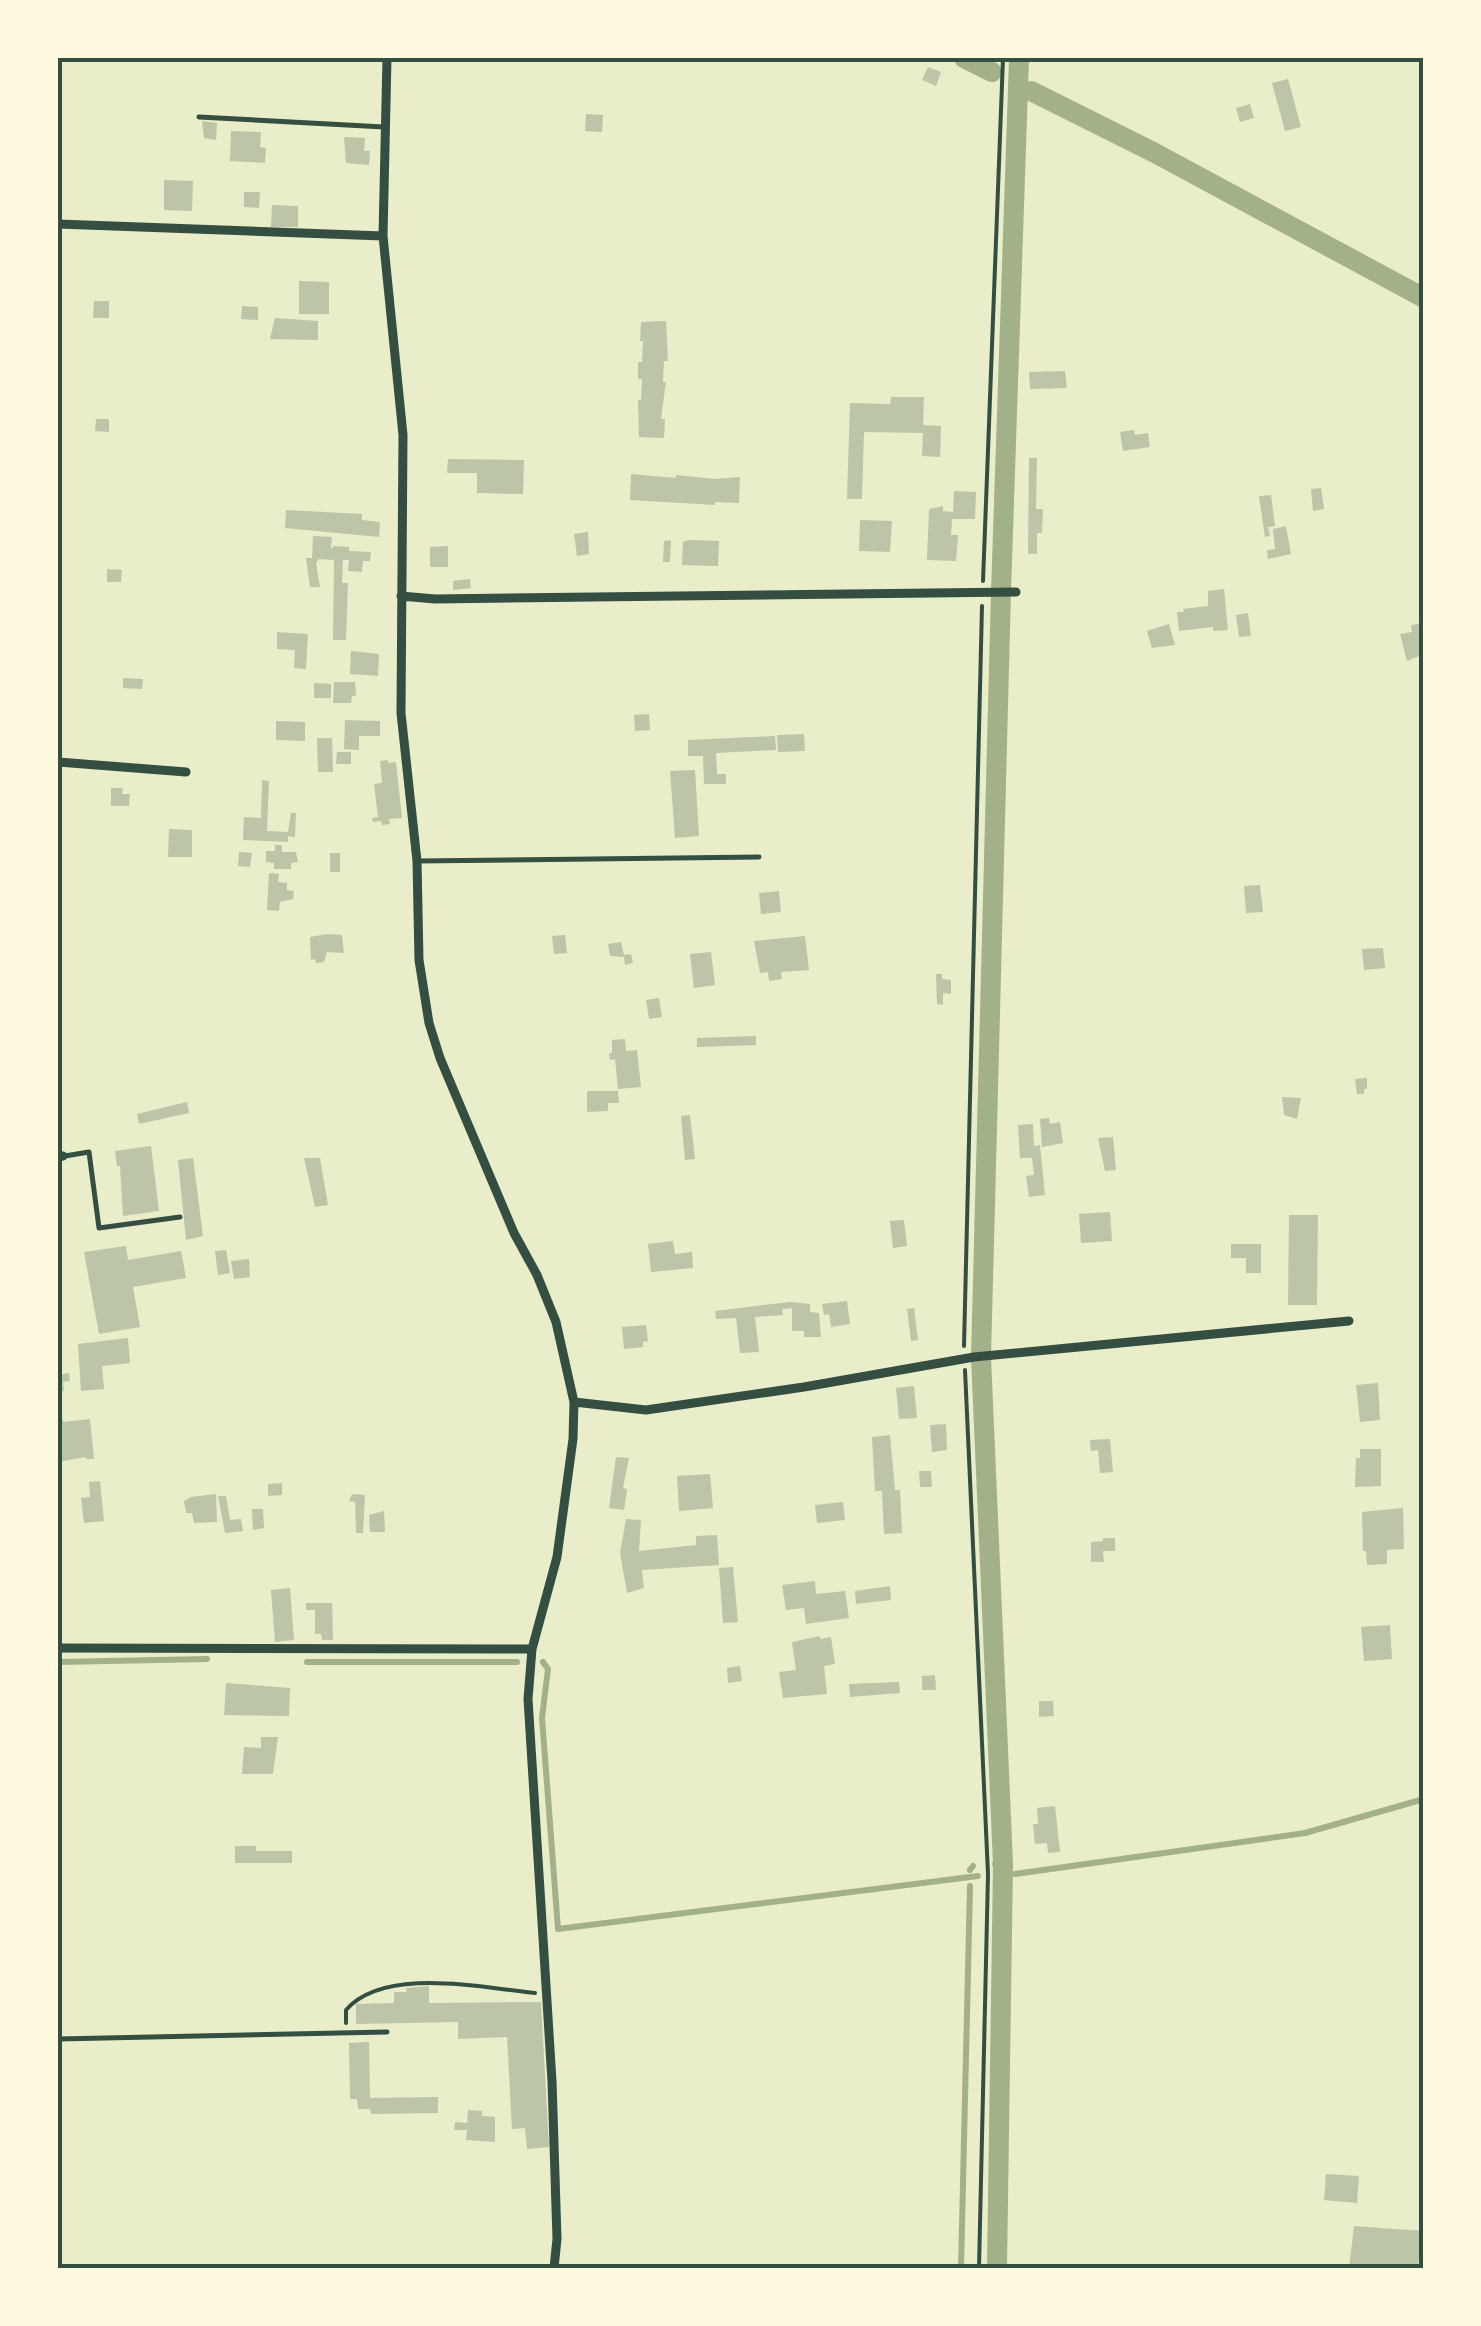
<svg xmlns="http://www.w3.org/2000/svg" width="1481" height="2326" viewBox="0 0 1481 2326" font-family="'Archivo Narrow',sans-serif">
<style>
.lines{fill:none;stroke-linecap:round;stroke-linejoin:round}
.stream{stroke:#a3b18a;stroke-width:6}
.canal{stroke:#a3b18a;stroke-width:20}
.building{fill:#bcc5a7}
.path{stroke:#344e41;stroke-width:4}
.service{stroke:#344e41;stroke-width:5}
.minor{stroke:#344e41;stroke-width:9}
.neatline{fill:none;stroke:#344e41;stroke-width:4}
</style>
<rect width="100%" height="100%" fill="#e9edc9"/>
<g class="lines">
<path class="stream" d="M58,1662L207,1659
M307,1662H517
M543,1662L548,1669L542,1718L558,1929L978,1876
M995,1864H1003
M970,1870L973,1866
M1015,1874L1305,1833L1424,1799
M961,2268L970,1886"/>
<path class="canal" d="M964,58L992,72
M1031,91L1155,153L1424,298
M997,2268L1003,1864L981,1357L1001,591L1019,58"/>
</g>
<path class="building" d="M928,67L941,72L936,86L922,80Z
M1288,79L1301,127L1285,131L1272,83Z
M1250,104L1254,118L1240,122L1236,108Z
M586,114L603,115L602,132L585,131Z
M202,121L217,123L216,140L204,138Z
M231,131L261,132L260,147L266,148L265,163L230,161Z
M344,137L365,138L364,151H370L369,165L346,163Z
M164,180L193,181L192,211L164,210Z
M244,192H260L259,208L244,207Z
M272,205L298,206V227H271Z
M299,281L329,282V314H299Z
M94,301H109V318H93Z
M242,306L258,307V320L241,319Z
M275,318L318,321V340L270,339Z
M666,321L668,361H664L663,382H666L661,419H665L664,438L639,437L638,400H641L642,379H638V362H642L643,341H640L641,322Z
M1065,371L1067,388L1030,389L1029,372Z
M891,397H924L923,425L941,426L940,457L922,456L923,433L864,432L862,499H847L850,403L890,404Z
M96,419H109V432L95,431Z
M1134,430L1135,435L1148,433L1150,447L1123,451L1120,432Z
M1029,458H1037L1036,509H1043L1042,533H1037V554H1028Z
M448,459L524,460L523,494L477,493V473H447Z
M631,474L676,478V475L715,479L740,477L739,503L715,502V505L630,500Z
M1321,488L1324,509L1313,511L1311,489Z
M954,491L976,492L975,519H952L951,535H958L956,561L927,560L929,509L943,506V511L953,512Z
M1271,495L1275,526L1268,527L1270,536L1265,537L1259,496Z
M286,510L362,514V520L380,522L379,537L285,528Z
M860,520L892,521L890,552L859,551Z
M1286,526L1291,554L1268,559L1267,550L1275,549L1273,529Z
M588,532L589,554L577,556L574,534Z
M313,536L332,537L331,549L334,546L349,547V551L371,552L370,561H363L362,572L348,571L349,560H343L342,583H348L346,640H333L334,560L319,559L316,563L320,587H310L306,558H312Z
M671,540L670,562H663L664,541Z
M689,540L719,541L718,566L682,565L683,542Z
M448,546V567H430V547Z
M107,569L122,570L121,582H107Z
M470,579L471,588L453,590V581Z
M1224,589L1228,630L1213,631V627L1179,631L1177,612H1184L1183,609L1208,606V591Z
M1248,613L1251,636L1239,637L1236,615Z
M1424,623V654L1407,661L1400,634L1412,632L1411,625Z
M1169,624L1175,645L1152,648L1147,631Z
M277,632L308,634L306,669L294,668L295,650L277,649Z
M351,651L379,654L378,676L350,674Z
M123,678L143,679L142,689L123,688Z
M334,682H355L356,696H352L351,703H333Z
M314,683L331,684V698H314Z
M649,714L650,730L635,731L634,715Z
M345,720L380,721V736H359V750L344,749Z
M276,721L305,722V741L276,740Z
M804,734L805,751L778,752L777,735Z
M775,736L776,750L716,753L717,774H726V784H704L703,756H688V740Z
M317,738H332L333,772H318Z
M337,752H351V764H336Z
M388,760V763L396,762L402,818L389,819L390,824L382,825L381,821L373,822L372,818L378,817L374,784L382,783L380,761Z
M695,770L699,836L675,838L670,771Z
M262,780L269,781L267,831L288,832L291,813H296L295,837L288,836V842L243,840L244,817L261,818Z
M111,788H123L122,794H130L129,806H111Z
M169,829L192,830V857H168Z
M275,845H282V852H296L298,862L291,863V869H274V863L266,862V851H275Z
M239,852L252,853L250,867L238,866Z
M330,853H340V872H330Z
M269,873L279,874L278,882L287,883V890L294,891L293,899L280,902L279,911L267,910Z
M1260,885L1263,912L1246,913L1244,886Z
M779,891L781,912L761,914L759,893Z
M327,934L342,935L344,953L327,952L324,962L316,963L315,959L311,960L310,937Z
M565,935L567,953L554,954L552,936Z
M805,936L809,970L781,972L782,979L769,981L768,972L760,973L754,941Z
M621,942L624,955L631,954L633,963L625,965L624,957L610,956L608,944Z
M1383,948L1385,968L1364,970L1362,949Z
M711,952L715,985L694,988L690,954Z
M936,974H942V979L951,980V994L943,993V1005L937,1004Z
M659,998L662,1017L649,1019L646,1000Z
M756,1036V1045L697,1047V1038Z
M625,1039L626,1051L637,1050L641,1087L618,1089L615,1059L610,1060L609,1053H612V1040Z
M1367,1078V1089H1364V1094H1357L1355,1079Z
M587,1091H618L619,1103H608V1111L587,1112Z
M1282,1097L1301,1098L1297,1119L1284,1115Z
M187,1102L189,1113L139,1124L137,1114Z
M690,1115L695,1159L685,1160L681,1116Z
M1049,1118L1050,1124L1060,1122L1063,1143L1042,1147L1040,1119Z
M1033,1124L1034,1146L1040,1145L1045,1195L1029,1197L1026,1176L1034,1175L1032,1158H1020L1018,1125Z
M1113,1137L1116,1170L1105,1171L1098,1138Z
M151,1146L159,1211L123,1216L120,1166H117L115,1151Z
M193,1158L203,1236L186,1240L178,1160Z
M304,1158H320L328,1205L315,1207Z
M1110,1212L1112,1241L1081,1243L1079,1214Z
M1289,1215H1318L1317,1305H1288Z
M904,1220L907,1246L893,1248L890,1221Z
M673,1241L675,1254L692,1252L693,1268L651,1272L648,1244Z
M1231,1244H1261V1273H1246V1258H1231Z
M126,1246L128,1260L181,1251L186,1278L133,1287L140,1327L99,1334L84,1252Z
M226,1250L230,1273L218,1275L215,1251Z
M249,1259L250,1277L234,1279L231,1261Z
M847,1301L850,1324L831,1327L829,1314L824,1315L822,1304Z
M790,1302L810,1304V1312L819,1313L821,1337H804V1331H792V1308L782,1309L783,1315L755,1317L759,1352L740,1353L736,1318L716,1319L715,1311Z
M914,1308L918,1340L911,1341L907,1309Z
M646,1325L648,1341L643,1342V1347L624,1349L622,1327Z
M128,1338L130,1363L102,1366L104,1389L81,1391L78,1344Z
M69,1373L70,1381L63,1382L64,1391L58,1392V1375Z
M1378,1383L1380,1420L1360,1422L1356,1385Z
M914,1386L917,1418L899,1419L896,1388Z
M58,1396L63,1422L90,1419L94,1459H86V1457L58,1462Z
M946,1424L947,1450L932,1452L930,1425Z
M890,1435L895,1490H900L902,1533L884,1534L882,1491H875L872,1437Z
M1110,1439L1113,1472L1100,1473L1098,1450L1091,1451L1090,1440Z
M1360,1449H1381V1486L1355,1487L1356,1458H1360Z
M616,1457L629,1458L623,1488L627,1489L624,1510L609,1508Z
M919,1471H931L932,1487H920Z
M710,1474L713,1508L679,1511L677,1476Z
M100,1481L104,1521L84,1523L81,1498L90,1497L89,1482Z
M282,1483V1495L268,1496V1484Z
M216,1494L217,1522L194,1523L192,1513H186L184,1501L191,1497Z
M352,1494L365,1495L363,1533H356L355,1502L349,1501Z
M218,1496H226L230,1520L241,1519L243,1531L225,1533Z
M843,1502L845,1520L817,1523L815,1505Z
M1403,1508L1404,1549L1387,1550V1564L1367,1565L1366,1551H1363L1362,1512Z
M252,1509H263L264,1528L253,1530Z
M384,1511L385,1532H370L369,1515Z
M626,1519L641,1520L639,1551L696,1545V1536L717,1535L719,1565L642,1570L644,1588L627,1593L620,1553Z
M1103,1538H1115V1551H1103L1104,1562H1091V1542L1103,1541Z
M733,1567L738,1622L723,1623L719,1568Z
M815,1581L816,1594L845,1591L849,1618L806,1624L804,1608L786,1610L782,1585Z
M890,1586L891,1600L856,1604L855,1591Z
M290,1588L294,1640L275,1642L271,1590Z
M306,1603H332L333,1640H322L321,1634H315V1610H306Z
M1390,1625L1392,1659L1364,1661L1361,1627Z
M820,1636V1639L831,1637L835,1664L824,1666L827,1694L783,1698L779,1672L796,1670L792,1642Z
M740,1666L742,1681L728,1683L727,1668Z
M935,1675L936,1690H922V1676Z
M899,1682L900,1693L850,1697L849,1684Z
M226,1683L290,1688L289,1716L224,1715Z
M1039,1701H1053L1054,1716L1039,1717Z
M261,1737H278L273,1774H242L244,1747L261,1748Z
M1055,1806L1060,1852L1048,1853L1047,1843L1035,1844L1033,1824H1038L1037,1808Z
M235,1846H256V1851H292V1863H235Z
M429,1986V2003L541,2002L549,2147L527,2149L525,2128L512,2129L507,2037L458,2039V2022L356,2024V2004L394,2003V1992H407L406,1988Z
M369,2042L370,2098L438,2097V2113L371,2114L370,2109H358L357,2099H350L349,2043Z
M468,2110L482,2111V2116L495,2117V2142L466,2140L467,2130H454L455,2122L467,2123Z
M1326,2174L1359,2176L1357,2203L1324,2200Z
M1354,2226L1424,2231V2259L1419,2258L1417,2268H1349Z"/>
<g class="lines">
<path class="path" d="M983,581L1003,58
M964,1346L982,606
M965,1370L988,1874L979,2268
M346,2023V2010C385,1966 481,1988 535,1993"/>
<path class="service" d="M199,117L384,127
M417,861L759,857
M65,1156L89,1152L99,1228L180,1217
M58,2039L387,2032"/>
<path class="minor" d="M387,58L383,236L403,435L401,713L417,861L419,960L429,1023L440,1058L514,1233L537,1275L556,1322L574,1402L573,1439L557,1557L532,1649L528,1699L552,2081L557,2239L554,2268
M58,224L383,236
M401,596L435,599L1016,592
M58,762L186,772
M58,1157L63,1156
M574,1402L646,1410L804,1387L974,1357L1349,1321
M58,1648L532,1649"/>
</g>
<rect width="1481" height="2326" fill="none" stroke="#fefae0" stroke-width="120"/>
<rect x="60" y="60" width="1361" height="2206" class="neatline"/>
</svg>
